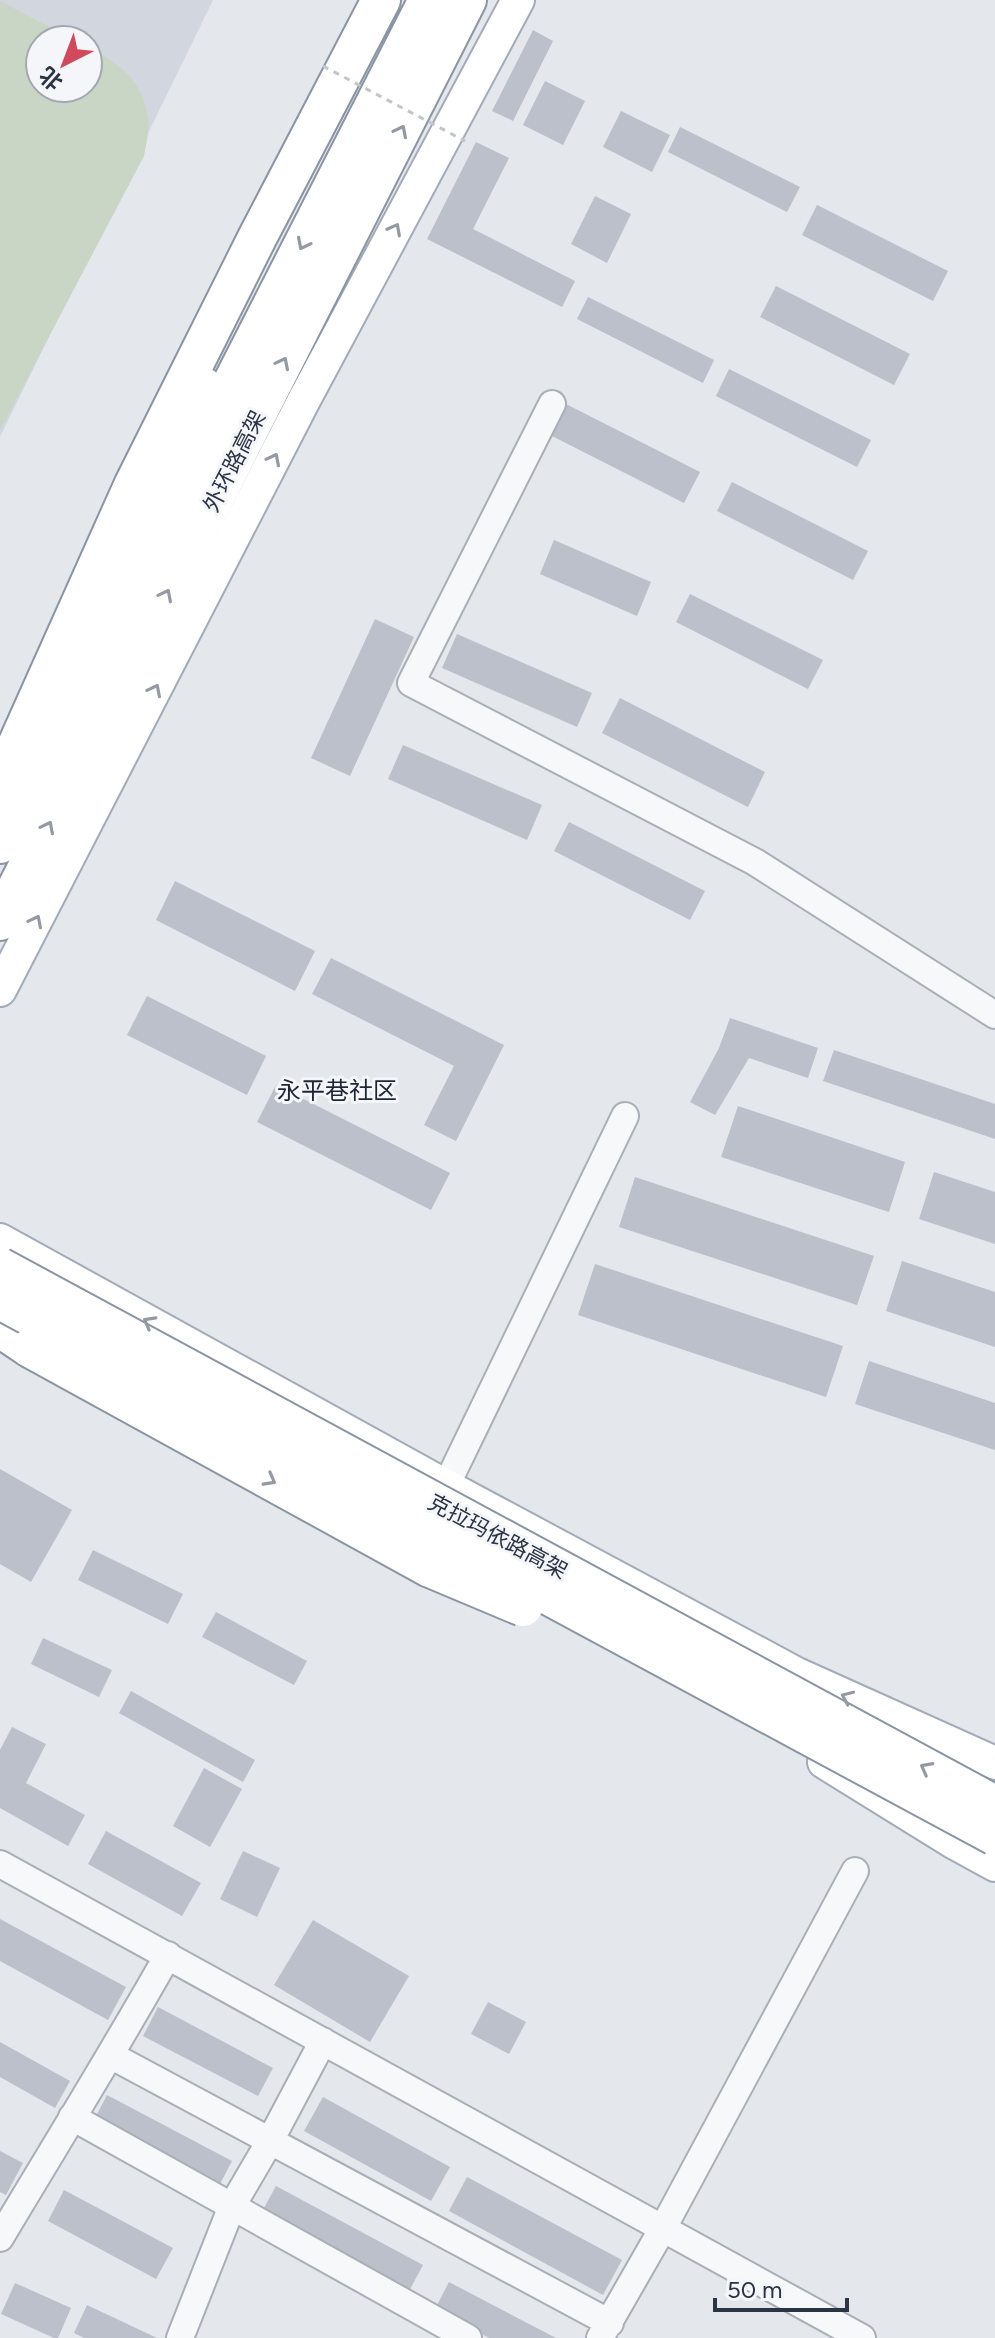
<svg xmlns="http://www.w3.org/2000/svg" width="995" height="2338" viewBox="0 0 995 2338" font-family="Figtree,'Noto Sans SC',sans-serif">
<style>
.built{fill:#d2d6de;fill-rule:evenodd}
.green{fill:#c9d6c5}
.building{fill:#bbc0ca}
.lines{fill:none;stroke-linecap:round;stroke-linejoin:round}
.minor-casing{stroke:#a9aeb7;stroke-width:30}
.major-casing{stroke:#a3abb8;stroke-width:36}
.highway-casing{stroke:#8b94a3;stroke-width:42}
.minor{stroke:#f7f8fa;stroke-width:26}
.major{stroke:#fff;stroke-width:32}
.highway{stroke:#fff;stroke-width:38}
.highway-bridge-casing{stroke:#8b94a3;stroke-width:42;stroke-linecap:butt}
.path-bridge{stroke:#c2c5cb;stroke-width:3;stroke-dasharray:6 6;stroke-linecap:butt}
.highway-bridge{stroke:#fff;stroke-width:38}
.oneway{stroke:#959aa2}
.labels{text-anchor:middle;stroke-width:6;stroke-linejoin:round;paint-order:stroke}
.street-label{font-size:22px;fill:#2b3445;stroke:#f4f6f9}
.neighbourhood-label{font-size:24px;fill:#1d2536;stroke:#f4f6f9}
</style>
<rect width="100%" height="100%" fill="#e4e7ec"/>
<path class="built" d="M0,0H213L0,437ZM40,40H88V88H40Z"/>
<path class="green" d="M0,1L74,40H40V88H88V47C120,64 142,80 148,117C150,129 146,144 144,156L0,430Z"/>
<path class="building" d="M533,30L553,41L513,121L492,111Z
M545,81L585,101L563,145L523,125Z
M621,111L670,135L652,172L603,147Z
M680,127L800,187L787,212L668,152Z
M476,142L509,158L473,229L575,281L562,307L427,239Z
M595,196L631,214L607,263L571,244Z
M817,205L948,271L933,301L802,235Z
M776,286L910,354L894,385L760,317Z
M588,297L714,360L703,383L577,319Z
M729,369L871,440L857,467L716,396Z
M566,404L700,472L684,503L550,435Z
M732,482L868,551L853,580L717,511Z
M554,540L651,582L637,616L540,574Z
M690,594L823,660L808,689L676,622Z
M375,619L414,637L350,776L311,758Z
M457,634L592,693L577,727L442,668Z
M620,698L765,772L748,807L602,733Z
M403,745L542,805L527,840L388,779Z
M569,822L705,891L690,920L554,851Z
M175,881L315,951L295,991L156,920Z
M331,958L504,1045L456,1141L424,1125L454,1066L312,994Z
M147,996L266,1056L247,1095L127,1035Z
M730,1018L818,1048L808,1078L749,1058L715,1115L690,1102L719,1048Z
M834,1050L995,1104V1139L823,1081Z
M276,1085L450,1173L431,1210L257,1122Z
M738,1106L905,1162L889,1212L721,1157Z
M934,1172L995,1192V1244L919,1219Z
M635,1177L874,1256L857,1305L619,1227Z
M902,1261L995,1292V1347L886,1311Z
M595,1264L843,1346L826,1397L578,1315Z
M869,1361L995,1403V1450L855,1404Z
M0,1469L72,1510L31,1582L0,1564Z
M93,1550L183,1594L168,1624L78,1580Z
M216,1612L307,1661L294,1685L202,1637Z
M43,1638L112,1670L99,1697L31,1664Z
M131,1691L255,1760L243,1782L119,1713Z
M12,1727L46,1744L26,1783L85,1815L68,1846L0,1808V1750Z
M204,1768L242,1789L210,1847L173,1826Z
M106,1831L201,1883L182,1916L88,1864Z
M243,1851L280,1868L257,1917L220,1899Z
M0,1919L126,1987L108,2020L0,1961Z
M313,1920L409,1976L370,2042L274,1985Z
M488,2002L526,2022L509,2054L471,2034Z
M158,2007L273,2068L258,2096L143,2036Z
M0,2042L70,2081L55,2108L0,2077Z
M107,2095L232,2161L219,2186L94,2120Z
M323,2097L450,2167L431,2201L304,2131Z
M0,2151L23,2163L6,2195L0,2192Z
M467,2177L622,2260L603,2295L449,2211Z
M276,2186L423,2265L407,2295L259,2217Z
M64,2190L173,2248L156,2279L48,2221Z
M449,2282L556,2338H489L435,2309Z
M15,2283L71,2308L58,2338H54L1,2314Z
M87,2305L157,2338H84L74,2333Z"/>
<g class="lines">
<g class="minor-casing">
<path id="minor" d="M552,404L411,683L755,862L995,1015
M446,1486L625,1116
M0,1864L862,2338
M112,2056L610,2323
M72,2117L468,2338
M0,2238C56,2144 114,2051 168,1955
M180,2338L232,2206L270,2141L323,2041
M600,2338L663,2228L855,1871"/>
</g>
<g class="major-casing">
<path id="major" d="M128,540L205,384
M0,990L304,400L518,0
M0,1240L446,1486L797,1674L995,1763
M824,1762L953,1842L995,1865"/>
</g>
<g class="highway-casing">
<path id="highway" d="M0,783L133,486L257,238L381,0
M0,844L88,665L428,0
M0,921L467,0
M0,1328L30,1348"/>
</g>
<use href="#minor" class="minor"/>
<use href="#major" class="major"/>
<use href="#highway" class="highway"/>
<g class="highway-bridge-casing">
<path id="highway-bridge" d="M0,1267L995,1805
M0,1300L995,1836
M30,1348L430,1568L523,1607"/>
</g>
<path class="path-bridge" d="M323,66L465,141"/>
<use href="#highway-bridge" class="highway-bridge"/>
</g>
<defs><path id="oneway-chevron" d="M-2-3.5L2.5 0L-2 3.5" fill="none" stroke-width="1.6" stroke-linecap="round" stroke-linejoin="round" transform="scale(2)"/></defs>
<g class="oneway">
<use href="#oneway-chevron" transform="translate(401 131) rotate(-63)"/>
<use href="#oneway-chevron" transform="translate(395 229) rotate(-62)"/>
<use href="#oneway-chevron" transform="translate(303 244) rotate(117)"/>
<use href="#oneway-chevron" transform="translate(283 363) rotate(-63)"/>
<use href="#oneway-chevron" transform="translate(274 459) rotate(-63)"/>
<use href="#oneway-chevron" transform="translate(166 595) rotate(-63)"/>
<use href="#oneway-chevron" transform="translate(155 690) rotate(-63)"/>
<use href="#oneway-chevron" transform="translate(48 827) rotate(-63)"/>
<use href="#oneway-chevron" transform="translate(36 921) rotate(-63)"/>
<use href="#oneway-chevron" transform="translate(149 1322) rotate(-151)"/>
<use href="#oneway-chevron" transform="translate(270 1480) rotate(29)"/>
<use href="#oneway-chevron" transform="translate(847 1697) rotate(-156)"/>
<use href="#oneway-chevron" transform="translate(926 1768) rotate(-152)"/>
</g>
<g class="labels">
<g class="street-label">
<text transform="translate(234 461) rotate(-63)" y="8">外环路高架</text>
<text transform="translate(498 1536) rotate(28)" y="8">克拉玛依路高架</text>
</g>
<g class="neighbourhood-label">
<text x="337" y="1099">永平巷社区</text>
</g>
</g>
<g transform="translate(64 64) rotate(222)"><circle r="38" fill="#f4f6f9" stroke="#a4a8b1" stroke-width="2"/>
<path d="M0-6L14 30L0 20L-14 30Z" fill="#d1495b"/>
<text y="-12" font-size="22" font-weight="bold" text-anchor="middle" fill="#2b3445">北</text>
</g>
<path d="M715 2298v12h132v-12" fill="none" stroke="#2b3445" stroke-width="4"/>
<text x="727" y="2298" font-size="24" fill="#2b3445" stroke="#f4f6f9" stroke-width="6" paint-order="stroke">50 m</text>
</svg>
